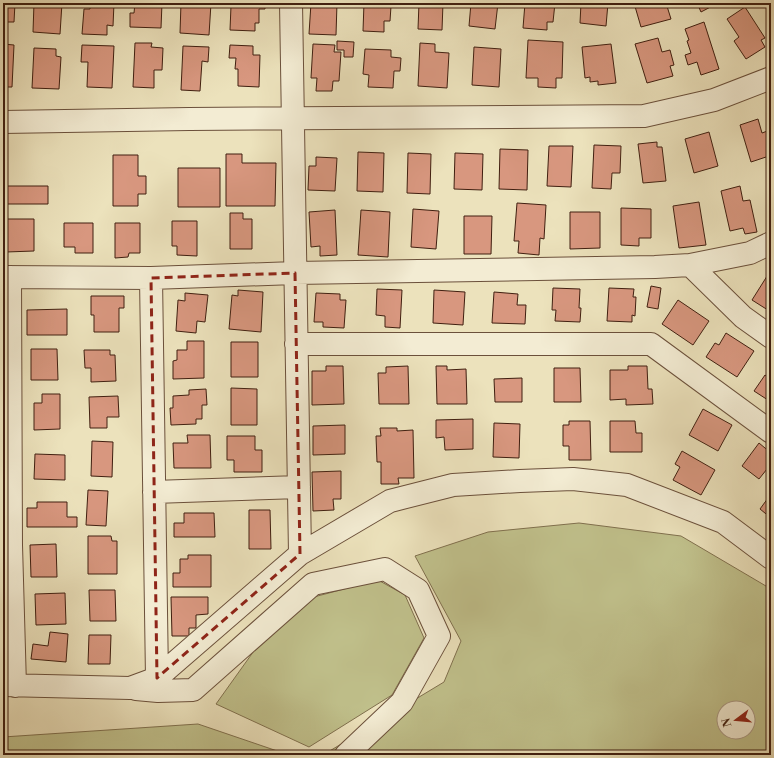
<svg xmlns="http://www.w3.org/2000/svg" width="774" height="758" viewBox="0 0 774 758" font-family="'Libre Bodoni',serif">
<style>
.green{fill:#c0c08b;stroke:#80704e;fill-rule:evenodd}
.building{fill:#d8977f;stroke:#401f10}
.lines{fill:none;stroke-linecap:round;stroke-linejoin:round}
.street-casing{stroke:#6b503b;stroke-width:24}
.street{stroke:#f3ecd3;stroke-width:22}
.marked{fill:none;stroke:#8f2418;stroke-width:3;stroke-dasharray:8 5;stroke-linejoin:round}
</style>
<rect width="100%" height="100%" fill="#ece2bc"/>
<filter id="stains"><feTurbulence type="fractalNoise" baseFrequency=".005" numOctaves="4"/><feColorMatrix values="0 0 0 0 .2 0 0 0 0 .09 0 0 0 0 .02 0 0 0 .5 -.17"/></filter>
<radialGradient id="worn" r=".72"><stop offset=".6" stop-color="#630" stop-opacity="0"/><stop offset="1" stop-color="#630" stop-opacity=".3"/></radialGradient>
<path class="green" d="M579,523L681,536L771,589V755H323L444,682L461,641L415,556L488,532ZM724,708H748V732H724Z
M378,580L405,595L424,638L392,695L309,747L216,704L261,641L310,598Z
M198,724L289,755H3V737Z"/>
<path class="building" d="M3,3H15L14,22H6V32L3,31Z
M34,3H62L60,34L33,32Z
M90,3H114L113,26L107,25V35L82,34L84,9H90Z
M135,3H162L161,28L130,27V13H134Z
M181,3H211L209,35L180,33Z
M235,3H265V9H259V23H255V31L230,30L231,6H235Z
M311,3H337L336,35L309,34Z
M364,3H381V6H391L390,21H384V32L363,31Z
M397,3H406V6H397Z
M419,3H443L442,30L418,29Z
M471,3H498L495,29L469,26Z
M525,3H555L553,22H547V30L523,28Z
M581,3H608L606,26L580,23Z
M634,3H666L671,19L641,27Z
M697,3H718L701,12Z
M766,3H771V10L766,4Z
M745,7L765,38L761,40L765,47L746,59L734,41L739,37L727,19Z
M704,22L719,69L701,75L697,62L688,65L685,55L691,53L687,41L689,40L685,29Z
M658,38L662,52L670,50L674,65L670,66L673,76L647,83L635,44Z
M528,40L563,42L562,78H556V88L538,87V78H526Z
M337,41L354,42L353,57H344V50H337Z
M135,43H152L151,47L163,48L162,70H154V88L133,87Z
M420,43L435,44V52L449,53L447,88L418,86Z
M3,44L14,45L12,87H3Z
M313,44L335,45L334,52H341L339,81H333L332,91H316L317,78H311Z
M611,44L616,83L598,85V81L590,82V77L585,78L582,47Z
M82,45L114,46L112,88L87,87L88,62H81Z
M230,45L253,46V55H260L259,87L238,86V69H235L236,58H229Z
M183,46L209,47L208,62L202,61L200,91L181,90Z
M474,47L501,49L499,87L472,85Z
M34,48L56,49V56L61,57L59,89L32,88Z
M365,49L391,50V57L401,58L400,71H394L393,88L368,87L369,75L363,74Z
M758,119L762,133L770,130L771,152L768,153L769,156L751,162L740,125Z
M709,132L718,166L694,173L685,139Z
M657,142V147H662L666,181L643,183L638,144Z
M594,145L621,146L620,173H612L611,189L592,188Z
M549,146H573L571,187L547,186Z
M500,149L528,150L527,190L499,189Z
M358,152L384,153L383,192L357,191Z
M408,153L431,154L430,194L407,193Z
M455,153L483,154L482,190L454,189Z
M226,154H242V163H276L275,206H226Z
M113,155H138V176H146V194H138V206H113Z
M316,157L337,158L335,191L308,190L309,166H316Z
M771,165V180L767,167Z
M178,168H220V207H178Z
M7,186H48V204H7Z
M740,186L743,201L750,200L757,232L745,234L743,228L730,231L721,191Z
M699,202L706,245L679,248L673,206Z
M517,203L546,205L544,239L540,238L539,255L518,253L519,241H514Z
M621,208L651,209V238H639V246L621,245Z
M413,209L439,211L436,249L411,247Z
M335,210L337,255L320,256V246L311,247L309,212Z
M361,210L390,212L388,257L358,255Z
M570,212H600V248L570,249Z
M230,213H243V219H252V249H230Z
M464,216H492L491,254H464Z
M6,219H34V251L6,252Z
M172,221H197V256L177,255V246H172Z
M64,223H93V253H75V247H64Z
M115,223H140V253H129L128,257L115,258Z
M769,273L771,274V312L752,300Z
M651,286L661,288L658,309L647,307Z
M553,288L580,289L579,308H581L580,322L555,321L556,310H552Z
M609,288L634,289L633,297H636L635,316L632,315V322L607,321Z
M377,289L402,290L400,328L385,327V316L376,315Z
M238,290L263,292L261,332L229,329L232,295L238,296Z
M434,290L465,292L463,325L433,323Z
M494,292L518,294L517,305H526L525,324L492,323Z
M185,293L208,295L205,322L197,321L196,333L176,331L178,300L185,301Z
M316,293L340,294V300H346L344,328L323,327V322H314Z
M91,296H124V308H119V332H94V315H91Z
M678,300L709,321L693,345L662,324Z
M67,309V335H27V310Z
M726,333L754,351L737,377L706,357L715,343L719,345Z
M187,341H204V378L173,379V361L177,360V350H187Z
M231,342H258V377H231Z
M31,349H57L58,380H31Z
M84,350H110V355H115L116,381L91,382V368H85Z
M326,366H343L344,404L312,405V371H326Z
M408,366L409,404H379L378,373H386V367Z
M436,366H447V370L466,369L467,404H437Z
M628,366H647L648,389H652L653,404L626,405V399L610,400V370H628Z
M554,368H580L581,402H554Z
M765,375L771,379V402L754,391Z
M522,378V402H495L494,379Z
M231,388L257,389V425H231Z
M206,389L207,405H202V419H196V424L171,425L170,408H173V396L189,395V390Z
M42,394H60V429L34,430V403H42Z
M118,396L119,417H107V428H90L89,397Z
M703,409L732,425L718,451L689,435Z
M473,419V449L445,450L444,437L436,438V420Z
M569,421H590L591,460H569V446H563V425H569Z
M610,421H635L636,433H642V452H610Z
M494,423L520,424L519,458L493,457Z
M345,425V454L313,455V426Z
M380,428H397V431L413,430L414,478H398L399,484H381V462H377L376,436H381Z
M187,435H210L211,468H174L173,443H188Z
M227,436H255V450H262V472H234V460H227Z
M92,441L113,442L112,477L91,476Z
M759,443L771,453V464L759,479L742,466Z
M682,451L715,470L701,495L673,480L680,467L675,464Z
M35,454L65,455V480L34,479Z
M341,471V499H333L334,510L313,511L312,472Z
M88,490L108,491L106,526L86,525Z
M771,494V518L760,509Z
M37,502H67V517H77V527H27V508H37Z
M249,510H270L271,549H249Z
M184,513H214L215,537H174V523H184Z
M88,536H111L112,541H117V574H88Z
M56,544L57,577H31L30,545Z
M188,555H211V587H173V573H180V559H188Z
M89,590H115L116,621H90Z
M65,593L66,624L36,625L35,594Z
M171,597H208V614L196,615V628H189V636H172Z
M50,632L68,634L66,662L31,659L33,644L48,646Z
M89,635H111L110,664H88Z"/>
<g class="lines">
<g class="street-casing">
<path id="street" d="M291,3L300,554
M3,122L189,119L644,116L714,100L771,78
M690,265L743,317L771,337
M3,277L151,278L295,273L655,267L690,265L750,253L771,243
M10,277L11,545L15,686
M151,278L157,678
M296,344H651L771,432
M154,492L299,487
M3,685L130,688L157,678L300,554L390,501L453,485L520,481L573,479L627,485L723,522L771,558
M136,689L158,691L193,690L313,584L385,569L418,590L439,636L402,702L346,755"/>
</g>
<use href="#street" class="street"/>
</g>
<path class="marked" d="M295,273L300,554L157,678L151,278Z"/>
<rect width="774" height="758" fill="none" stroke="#ece2bc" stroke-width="16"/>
<rect x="4" y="4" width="766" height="750" fill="none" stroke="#401f10" stroke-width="2"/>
<rect x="8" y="8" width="758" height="742" fill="none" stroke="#401f10"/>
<g transform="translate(736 720) rotate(254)"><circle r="19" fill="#f3ecd3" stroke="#ab9a85"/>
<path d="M0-3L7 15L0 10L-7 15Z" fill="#8f2418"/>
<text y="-6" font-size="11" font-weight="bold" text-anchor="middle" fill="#401f10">N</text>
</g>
<rect width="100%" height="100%" filter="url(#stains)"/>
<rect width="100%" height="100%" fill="url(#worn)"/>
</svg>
